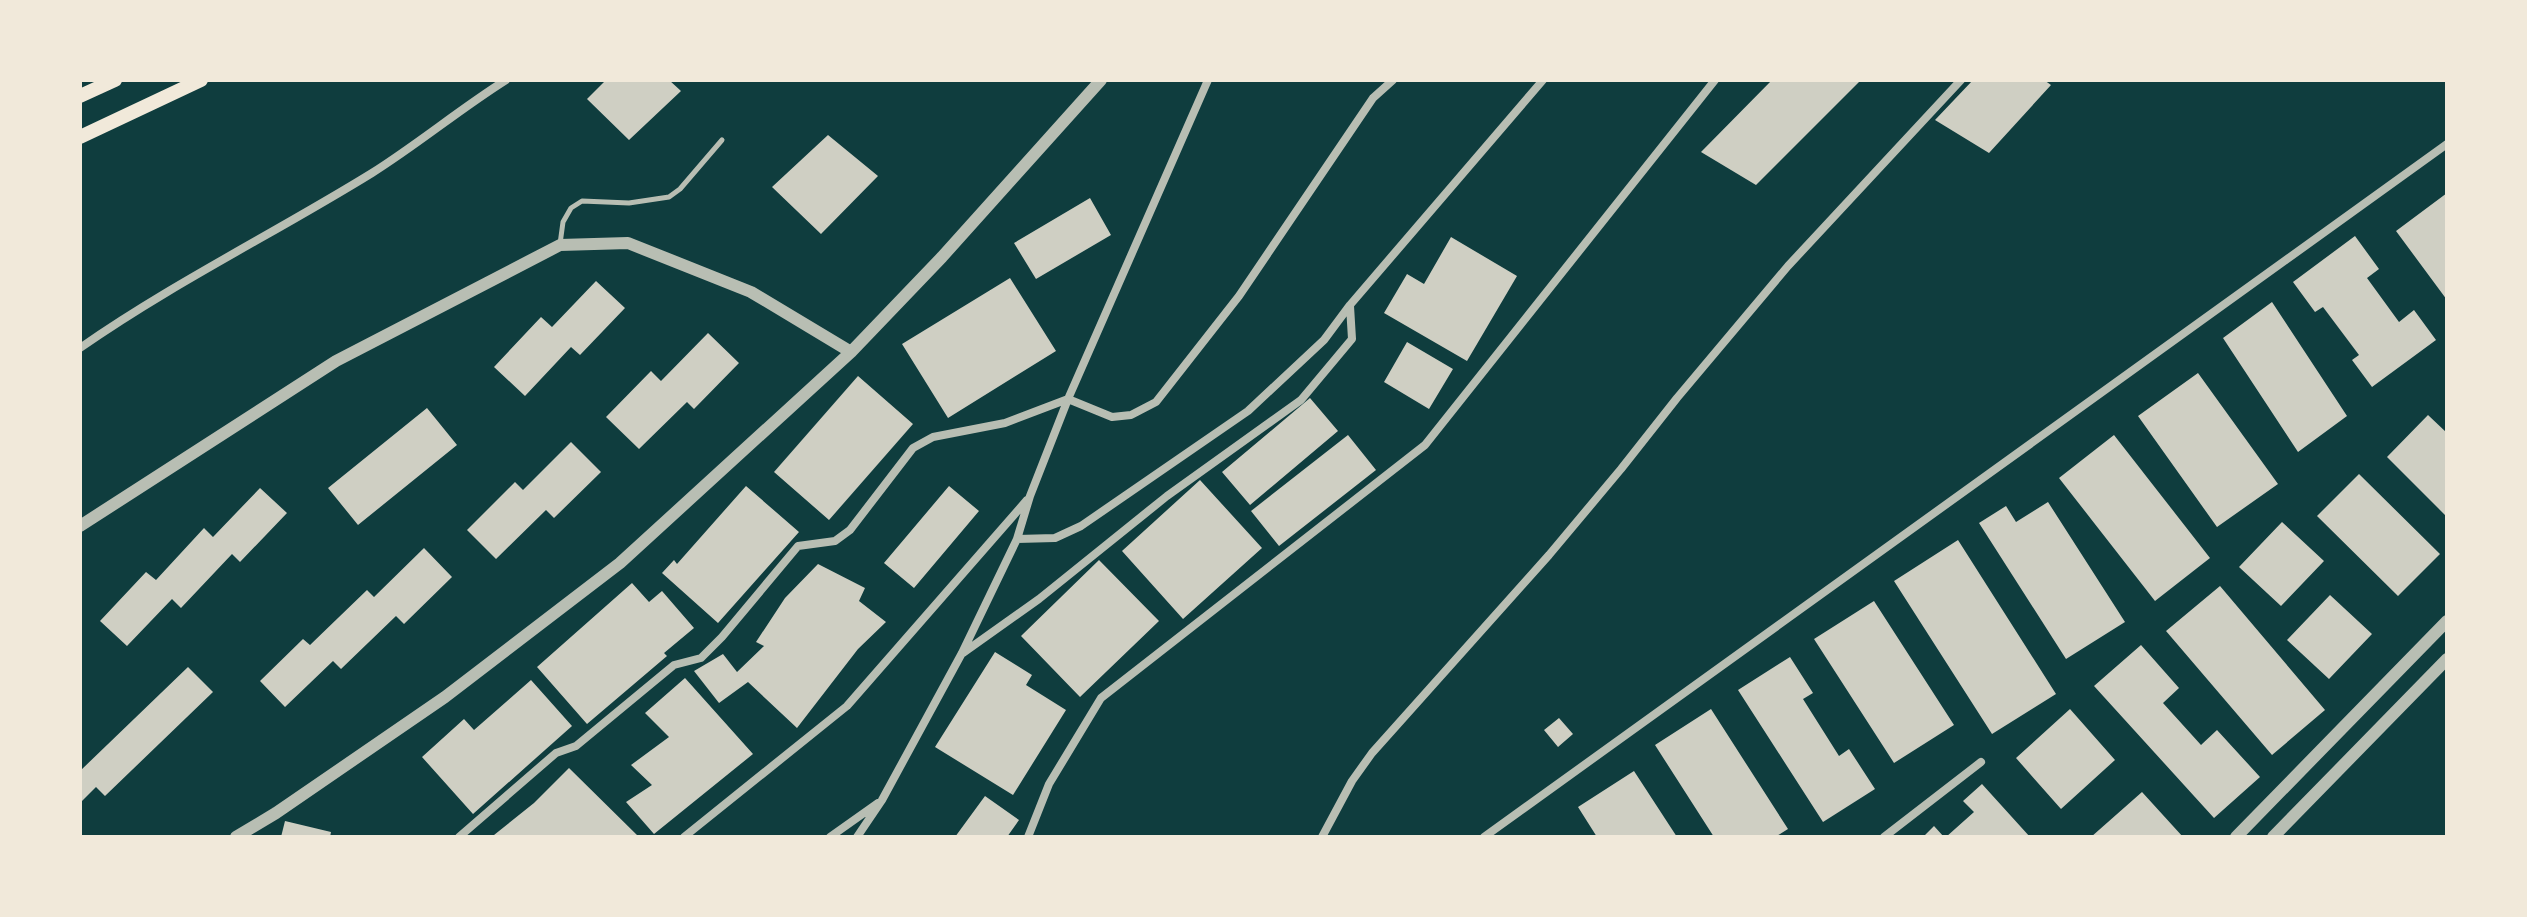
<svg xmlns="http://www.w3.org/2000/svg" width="2527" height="917" viewBox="0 0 2527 917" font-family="'PT Serif',serif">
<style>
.building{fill:#cfcfc3}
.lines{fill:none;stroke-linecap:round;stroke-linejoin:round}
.service{stroke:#b8beb3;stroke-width:5}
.minor{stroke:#b8beb3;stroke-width:8}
.tertiary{stroke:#b8beb3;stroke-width:12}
.secondary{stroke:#f1e9da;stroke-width:14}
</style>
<rect width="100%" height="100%" fill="#0f3d3e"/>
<path class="building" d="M606,80H669L681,91L629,140L587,99Z
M1772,80H1861L1756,185L1701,152Z
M1973,80H2044L2051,85L1989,153L1935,120Z
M828,135L878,176L821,234L772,187Z
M2447,193V300L2396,231Z
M1090,198L1111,235L1036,279L1014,243Z
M2355,236L2379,269L2367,278L2399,322L2414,310L2436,340L2372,387L2352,360L2359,355L2323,307L2315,312L2293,282Z
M1451,237L1517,276L1467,361L1384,313L1407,274L1424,284Z
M1010,278L1056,351L948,418L902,344Z
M596,281L625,308L580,355L571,347L525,396L494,367L541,317L552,327Z
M2272,302L2347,416L2298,452L2223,338Z
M708,333L739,363L694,409L687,402L639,449L606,417L651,371L661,381Z
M1407,342L1453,369L1429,409L1384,382Z
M2198,373L2278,484L2217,527L2138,416Z
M858,376L913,424L829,520L774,472Z
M1310,398L1338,431L1250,505L1222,472Z
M427,408L457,445L358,525L328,488Z
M2428,415L2447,433V517L2387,457Z
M1348,435L1376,470L1279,546L1251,511Z
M2114,435L2210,558L2155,601L2059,478Z
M571,442L601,472L554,518L546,510L496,559L467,530L515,482L523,490Z
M2359,474L2440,554L2398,596L2317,516Z
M1200,480L1262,548L1183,619L1122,551Z
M746,486L799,532L718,623L662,573L674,560L677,564Z
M949,486L979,511L914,588L884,563Z
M260,488L287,513L240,562L232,554L181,608L172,599L127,646L100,621L146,572L156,580L204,528L213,537Z
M2048,502L2125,622L2066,659L1979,523L2006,506L2016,522Z
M2282,522L2324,561L2281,606L2239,567Z
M1958,540L2056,694L1992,734L1894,581Z
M424,548L452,577L404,624L396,616L341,669L333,661L285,707L260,681L303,639L310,645L367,590L374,597Z
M1099,560L1159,621L1080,697L1021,636Z
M818,564L865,588L859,601L886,622L858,649L797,728L748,682L719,703L694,671L723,654L737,672L764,646L756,642L785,598Z
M632,583L649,602L662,591L694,628L664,653L667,656L587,724L537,667Z
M2220,586L2325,710L2272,755L2166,631Z
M2330,595L2372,634L2329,679L2287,640Z
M1874,601L1954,725L1894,763L1814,639Z
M2141,645L2179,688L2163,703L2201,745L2217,730L2260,777L2214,818L2094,686Z
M995,652L1032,675L1026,685L1066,710L1013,795L935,747Z
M1790,657L1813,693L1803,699L1839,756L1849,749L1875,789L1823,822L1738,690Z
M188,667L213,692L105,796L96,787L80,803V771Z
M685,678L753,754L654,834L626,802L652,785L631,765L669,737L645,713Z
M531,680L572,726L473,814L422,757L464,719L474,730Z
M1711,709L1788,829L1775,837H1714L1655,745Z
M2070,709L2115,760L2061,809L2016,758Z
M1559,718L1573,734L1558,747L1544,730Z
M569,768L639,837L494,835L534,803Z
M1634,771L1677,837H1597L1578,807Z
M1982,784L2030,837H1946L1974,812L1963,801Z
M2142,792L2183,837H2091Z
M985,796L1019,820L1007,837H955Z
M285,821L331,832L330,837H281Z
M1934,826L1944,837H1923Z"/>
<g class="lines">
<path class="service" d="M560,244L563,222L571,208L582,201L629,203L669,197L680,189L722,140"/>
<path class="minor" d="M80,348C173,283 275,233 372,173C418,144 460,109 506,80
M1017,539L1055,538L1081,526L1248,411L1324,340L1350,305L1543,80
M963,653L1039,599L1167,496L1301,400L1352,339L1350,306
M459,837L556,753L576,746L674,665L701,658L722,637L798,546L835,541L850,530L913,448L933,437L1005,423L1068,399L1112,417L1131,415L1156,402L1239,296L1373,98L1393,80
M684,837L847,706L1027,500
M830,837L878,803
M857,837L882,800L962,653L1017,539L1030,496L1068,399L1208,80
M1028,837L1049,784L1101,698L1425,445L1715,80
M1322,837L1352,781L1372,753L1549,555L1621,469L1677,398L1788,266L1961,80
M1484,837L2447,144
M1884,837L1981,762"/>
<path class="tertiary" d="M80,526L336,361L560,245L628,243L751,292L851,352
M236,837L276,813L445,697L620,563L851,352L942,257L1101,80
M2236,837L2447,621
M2273,837L2447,659"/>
<path class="secondary" d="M80,96L115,80
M80,137L201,80"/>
</g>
<rect width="2527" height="917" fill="none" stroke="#f1e9da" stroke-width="164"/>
</svg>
